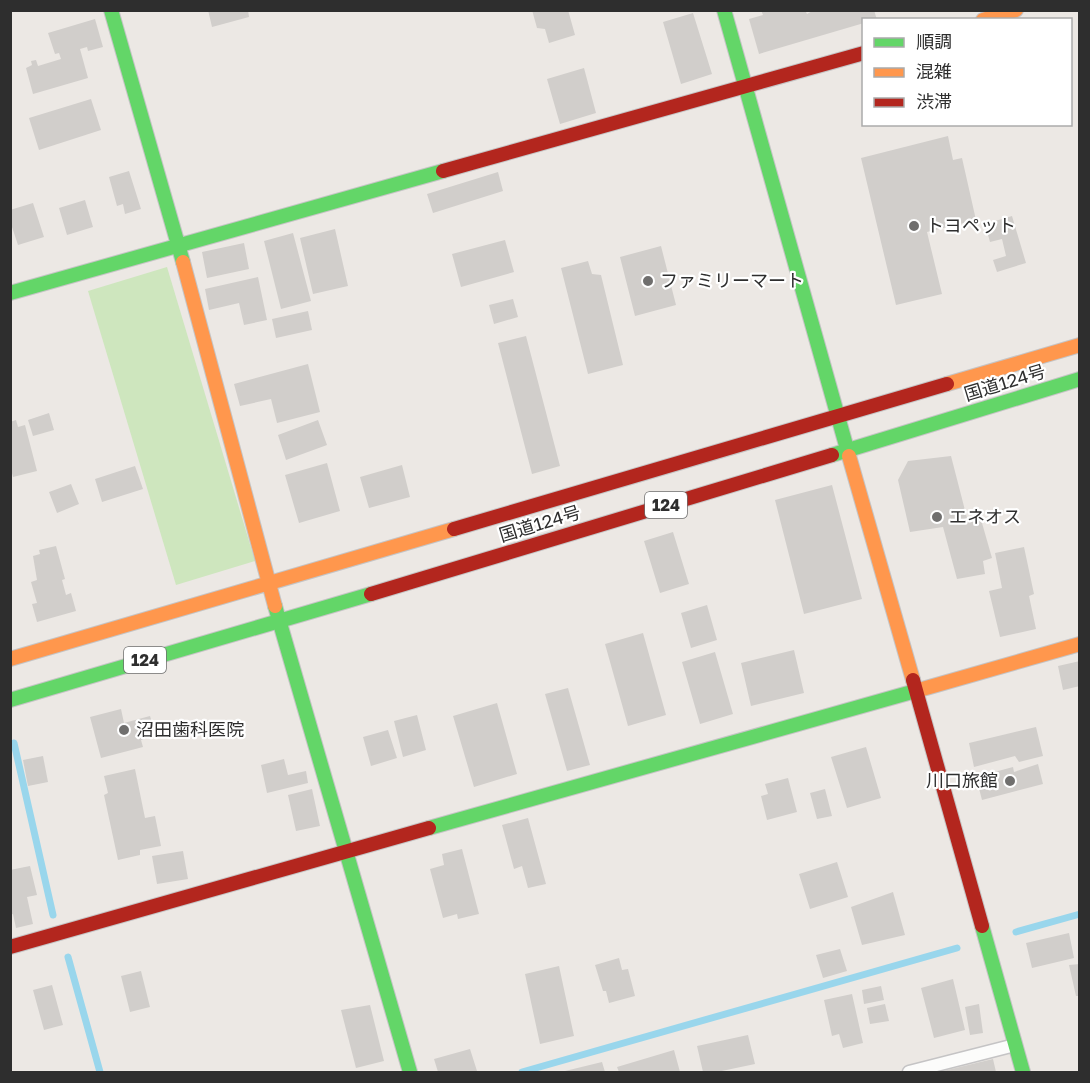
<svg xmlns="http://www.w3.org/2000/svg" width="1090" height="1083" viewBox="0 0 1090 1083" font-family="'Golos Text','Noto Sans JP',sans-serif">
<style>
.green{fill:#cee6be}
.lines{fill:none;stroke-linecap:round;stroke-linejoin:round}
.stream{stroke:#99d6ec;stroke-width:7}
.building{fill:#d1cecb}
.lane-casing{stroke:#c5c4c5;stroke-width:15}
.fast-casing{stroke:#c5c4c5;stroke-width:16}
.slow-casing{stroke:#c5c4c5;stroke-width:16}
.jam-casing{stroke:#c5c4c5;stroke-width:16}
.lane{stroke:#fcfcfb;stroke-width:12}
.fast{stroke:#63d668;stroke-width:14}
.slow{stroke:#ff974d;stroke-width:14}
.jam{stroke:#b3261e;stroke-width:14}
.poi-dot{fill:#706f6e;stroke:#fff;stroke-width:2}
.labels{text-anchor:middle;stroke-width:4.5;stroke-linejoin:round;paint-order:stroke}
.shield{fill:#fff;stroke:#6d6d6d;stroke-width:1.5}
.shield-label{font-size:16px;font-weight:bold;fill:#2e2e2e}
.poi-label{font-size:18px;fill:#2e2e2e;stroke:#fff;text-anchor:start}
.street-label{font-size:18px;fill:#2e2e2e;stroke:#fff}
</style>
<rect width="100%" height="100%" fill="#ece8e4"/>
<path class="green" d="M167,267L255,561L176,585L88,291Z"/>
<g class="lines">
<path class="stream" d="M14,743L53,915
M1016,932L1080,914
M68,957L100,1072
M522,1072L957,948"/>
</g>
<path class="building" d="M208,10H248L249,17L212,27Z
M532,10H568L575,35L549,43L545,29L537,28Z
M761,10H805L807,14L814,10H874L877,20H864V23L759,54L749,19L763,15Z
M693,13L712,74L681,84L663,22Z
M95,19L103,47L88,51L87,47L80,49L88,78L33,94L26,68L32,65L31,61L36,60L38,66L61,59L59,53L55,54L48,33Z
M584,68L596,113L560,124L547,79Z
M91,99L101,130L39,150L29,118Z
M948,136L953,160L962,158L976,220L927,232L942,294L896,305L861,158Z
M129,171L141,209L125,214L123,204L117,206L109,177Z
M498,172L503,191L433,213L427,194Z
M85,200L93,227L67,235L59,208Z
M33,203L44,237L18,245L10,221V210Z
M1012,216L1026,263L997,272L993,260L1006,256L1002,239L990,242L985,224Z
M335,229L348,286L313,294L300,238Z
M293,233L311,301L281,309L264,241Z
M505,240L514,272L461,287L452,254Z
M244,243L249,269L207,278L202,252Z
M661,246L676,305L635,316L620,257Z
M588,261L592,274L601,275L623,365L588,374L561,268Z
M258,277L267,320L244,325L239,303L209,310L205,289Z
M513,299L518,317L494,324L489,305Z
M308,311L312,330L276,338L272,319Z
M526,336L560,466L532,474L498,343Z
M308,364L320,412L277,423L271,399L240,406L234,384Z
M49,413L54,430L33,436L28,420Z
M16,420L18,427L25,425L37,471L13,477L10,466V422Z
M318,420L327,445L286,460L278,435Z
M951,456L967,518L980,516L992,558L983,561L985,574L957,579L943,527L910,532L898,480L908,461Z
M327,463L340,511L299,523L285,475Z
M402,465L410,497L369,508L360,477Z
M135,466L143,489L102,502L95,479Z
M71,484L79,504L57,513L49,492Z
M832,485L862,599L804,614L775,500Z
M673,532L689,584L660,593L644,541Z
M56,546L65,579L62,580L66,595L71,593L76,611L37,622L32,604L37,603L31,582L37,580L33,556L40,554L39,550Z
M1024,547L1034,594L1029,596L1036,629L1000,637L989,591L1002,588L995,553Z
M707,605L717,640L691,648L681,613Z
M643,633L666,715L628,726L605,644Z
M794,650L804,693L751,706L741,663Z
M715,652L733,714L700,724L682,662Z
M1080,661V686L1063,690L1058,666Z
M568,688L590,765L567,771L545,694Z
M497,703L517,774L474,787L453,716Z
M121,709L124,723L150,716L156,736L141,740L143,747L101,758L90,717Z
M417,715L426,750L403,757L394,721Z
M1036,727L1043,756L1019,762L1015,756L974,767L969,743Z
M388,730L397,758L371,766L363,737Z
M866,747L881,798L847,808L831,757Z
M43,756L48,782L28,786L23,760Z
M284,759L288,775L306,771L308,783L267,793L261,765Z
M1038,764L1043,784L982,800L976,777L1013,767L1014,772Z
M135,769L145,818L155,816L161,846L140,850V855L118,860L104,795L108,793L104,776Z
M788,778L797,812L767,820L761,796L768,794L765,784Z
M312,789L320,826L296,831L288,795Z
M825,789L832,816L817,819L810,793Z
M528,818L546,884L528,888L522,866L514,869L502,825Z
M462,849L479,914L458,919L457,914L443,918L430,869L444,865L442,854Z
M183,851L188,879L157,884L152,856Z
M837,862L848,897L810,909L799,874Z
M30,866L37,895L27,897L33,924L16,928L13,914L10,915V870Z
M893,892L905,935L862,945L851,907Z
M1069,933L1074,958L1032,968L1026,943Z
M840,949L847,971L823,978L816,955Z
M619,958L622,970L628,969L635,996L609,1003L606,991H603L595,965Z
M1080,964V996H1076L1069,965Z
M559,966L574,1036L540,1044L525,974Z
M141,971L150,1007L130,1012L121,976Z
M953,979L965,1030L934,1038L921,988Z
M52,985L63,1025L44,1030L33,990Z
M881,986L884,1000L864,1004L862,990Z
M852,994L863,1043L843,1048L839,1034L832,1036L824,1000Z
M885,1004L889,1021L870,1024L867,1008Z
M979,1004L983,1033L970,1035L965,1007Z
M370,1005L384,1061L356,1068L341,1010Z
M748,1035L755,1064L717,1072H703L697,1046Z
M470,1049L477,1071L438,1072L434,1059Z
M674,1050L680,1072H619L617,1067Z
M993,1059L996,1072H939Z
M602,1062L605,1072H561Z"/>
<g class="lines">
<g class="lane-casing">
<path id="lane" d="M909,1072L1015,1045"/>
</g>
<g class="fast-casing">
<path id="fast" d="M111,10L183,262
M724,10L849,456
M10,293L443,171
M832,455L1080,379
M275,606L410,1072
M10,700L371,594
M429,828L919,690
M982,926L1023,1072"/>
</g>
<g class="slow-casing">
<path id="slow" d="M983,20L1016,10
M183,262L275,606
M947,384L1080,345
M849,456L913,680
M10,659L454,529
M919,690L1080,644"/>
</g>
<g class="jam-casing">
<path id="jam" d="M443,171L864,53
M454,529L947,384
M371,594L832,455
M913,680L982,926
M10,947L429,828"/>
</g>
<use href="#lane" class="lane"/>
<use href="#fast" class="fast"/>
<use href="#slow" class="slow"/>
<use href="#jam" class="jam"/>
</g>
<g class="poi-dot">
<circle cx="914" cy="226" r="6"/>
<circle cx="648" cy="281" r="6"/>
<circle cx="937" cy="517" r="6"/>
<circle cx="124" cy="730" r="6"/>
<circle cx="1010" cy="781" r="6"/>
</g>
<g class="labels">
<g class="shield">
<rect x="645" y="492" width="42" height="26" rx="4.5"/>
<rect x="124" y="647" width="42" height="26" rx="4.5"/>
</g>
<g class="shield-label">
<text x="666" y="511">124</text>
<text x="145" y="666">124</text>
</g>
<g class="poi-label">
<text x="926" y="232">トヨペット</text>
<text x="660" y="287">ファミリーマート</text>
<text x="949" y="523">エネオス</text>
<text x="136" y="736">沼田歯科医院</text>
<text x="998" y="787" text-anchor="end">川口旅館</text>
</g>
<g class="street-label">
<text transform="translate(1005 383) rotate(-17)" y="6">国道124号</text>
<text transform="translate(540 524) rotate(-17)" y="6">国道124号</text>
</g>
</g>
<rect width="1090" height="1083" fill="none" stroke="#2e2e2e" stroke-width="24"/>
<rect x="862" y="18" width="210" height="108" fill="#ffffff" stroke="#ababab" stroke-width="1.5"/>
<rect x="874" y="38" width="30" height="9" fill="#63d668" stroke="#ababab" stroke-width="1.5"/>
<text x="916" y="48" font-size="18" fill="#2e2e2e">順調</text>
<rect x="874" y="68" width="30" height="9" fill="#ff974d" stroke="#ababab" stroke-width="1.5"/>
<text x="916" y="78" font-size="18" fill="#2e2e2e">混雑</text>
<rect x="874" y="98" width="30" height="9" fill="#b3261e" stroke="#ababab" stroke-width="1.5"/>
<text x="916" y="108" font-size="18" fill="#2e2e2e">渋滞</text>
</svg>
